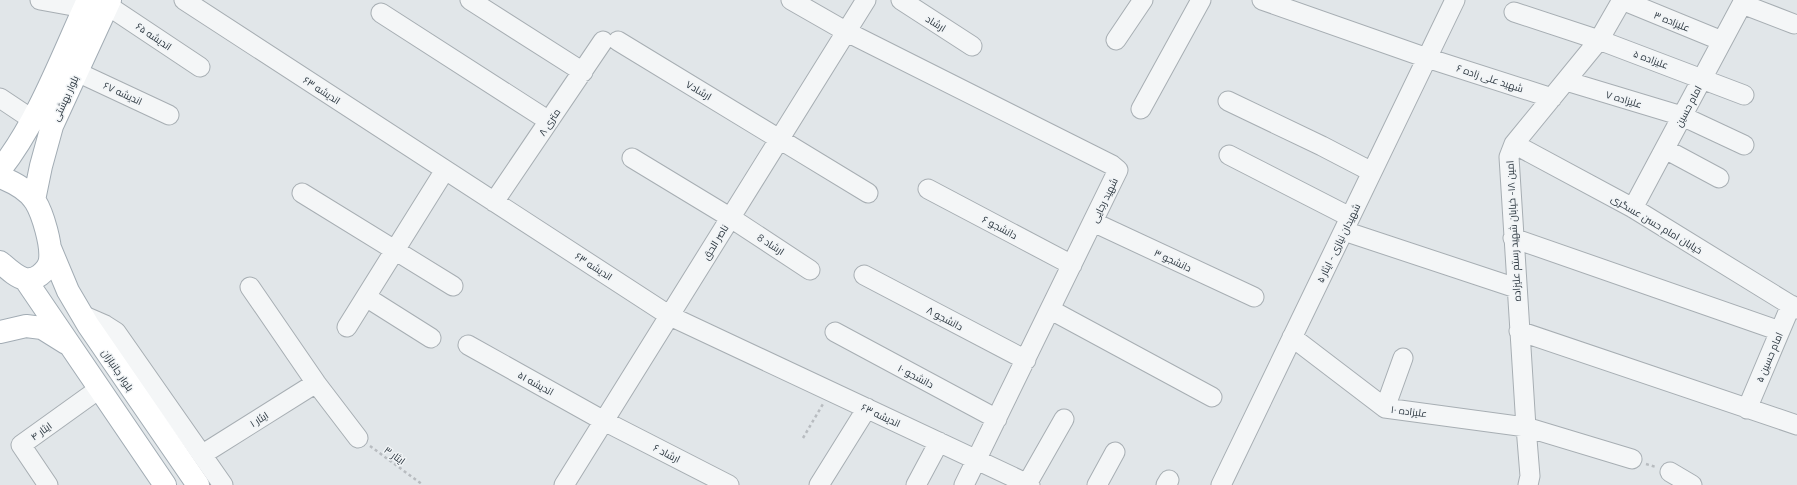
<svg xmlns="http://www.w3.org/2000/svg" width="1797" height="485" viewBox="0 0 1797 485" font-family="Raleway,Cairo,sans-serif">
<style>
.lines{fill:none;stroke-linecap:round;stroke-linejoin:round}
.minor-casing{stroke:#a7aeb3;stroke-width:21}
.major-casing{stroke:#a2acb4;stroke-width:24}
.path{stroke:#b8bcc0;stroke-width:2.5;stroke-dasharray:3 3;stroke-linecap:butt}
.minor{stroke:#f4f6f7;stroke-width:19}
.major{stroke:#fff;stroke-width:22}
.labels{text-anchor:middle;stroke-width:3;stroke-linejoin:round;paint-order:stroke}
.street-label{font-size:10px;fill:#2b363f;stroke:#f1f4f6}
</style>
<rect width="100%" height="100%" fill="#e1e6e9"/>
<g class="lines">
<g class="minor-casing">
<path id="minor" d="M40,0L84,8
M184,0L670,316L1030,485
M470,0L583,72
M791,0L847,32L1112,165L1118,170L964,485
M901,0L972,46
M1262,0L1427,58L1552,98
M1622,0L1722,41
M107,5L200,67
M1514,12L1599,40L1744,95
M381,13L549,121
M1116,40L1143,0
M618,41L868,193
M77,72L169,115
M1566,81L1682,116L1744,145
M0,98L33,120
M1228,101L1322,146L1372,172
M1141,109L1201,0
M1514,144L1633,208L1797,309
M1665,149L1719,178
M1229,155L1350,217
M632,158L731,218L810,270
M928,189L1072,265
M302,193L453,286
M494,202L603,41
M1633,208L1742,4L1794,24
M1093,222L1254,297
M1344,231L1516,288
M1513,238L1780,331
M864,275L1026,360
M250,287L316,383L358,438
M366,297L431,338
M1051,310L1212,397
M82,315L105,325L116,332L223,485
M347,327L445,170
M1519,331L1797,425
M835,332L997,419
M1292,337L1385,408L1526,427L1632,459
M468,345L604,421L729,485
M1385,408L1403,358
M1747,409L1791,305
M203,454L316,383
M1670,472L1692,485
M1027,484L1064,419
M48,485L21,445L99,389
M564,485L866,0
M819,485L867,408
M916,485L939,442
M1097,485L1115,452
M1166,485L1169,480
M1221,485L1455,0
M1528,485L1530,476L1526,427L1509,157L1514,144L1599,40L1622,0"/>
</g>
<g class="major-casing">
<path id="major" d="M0,170C38,122 62,56 88,0
M0,177C13,182 27,189 35,201C43,214 52,245 50,260C49,266 44,272 40,275C36,278 30,280 25,279C16,277 7,268 0,262
M34,200L41,166L52,126L110,0
M50,248L68,291L88,325L198,485
M25,279L165,485
M0,332L26,326L42,328L66,343"/>
</g>
<path class="path" d="M803,438L823,404
M370,446L423,485
M1646,464L1656,467"/>
<use href="#minor" class="minor"/>
<use href="#major" class="major"/>
</g>
<g class="labels">
<g class="street-label">
<text transform="translate(1672 21) rotate(22)" y="4">علیزاده ۳</text>
<text transform="translate(936 23) rotate(32)" y="4">ارشاد</text>
<text transform="translate(154 36) rotate(34)" y="4">اندیشه ۶۵</text>
<text transform="translate(1651 59) rotate(20)" y="4">علیزاده ۵</text>
<text transform="translate(1490 78) rotate(18)" y="4">شهید علی زاده ۶</text>
<text transform="translate(322 90) rotate(33)" y="4">اندیشه ۶۳</text>
<text transform="translate(699 90) rotate(31)" y="4">ارشاد۷</text>
<text transform="translate(123 93) rotate(25)" y="4">اندیشه ۶۷</text>
<text transform="translate(65 98) rotate(-65)" y="4">بلوار بهشتی</text>
<text transform="translate(1624 99) rotate(17)" y="4">علیزاده ۷</text>
<text transform="translate(1688 106) rotate(-62)" y="4">امام حسین</text>
<text transform="translate(549 122) rotate(-56)" y="4">۸ متری</text>
<text transform="translate(1104 200) rotate(-64)" y="4">شهید رجایی</text>
<text transform="translate(1657 224) rotate(31)" y="4">خیابان امام حسن عسگری</text>
<text transform="translate(1000 227) rotate(28)" y="4">دانشجو ۶</text>
<text transform="translate(1513 231) rotate(-93)" y="4">امین ۱۸- خيابان شهيد رستم عليزاده</text>
<text transform="translate(715 242) rotate(-58)" y="4">ناصر الحق</text>
<text transform="translate(1338 243) rotate(-64)" y="4">شهیدان نیازی - ایثار ۵</text>
<text transform="translate(771 244) rotate(33)" y="4">ارشاد 8</text>
<text transform="translate(1173 260) rotate(25)" y="4">دانشجو ۳</text>
<text transform="translate(594 266) rotate(33)" y="4">اندیشه ۶۳</text>
<text transform="translate(945 318) rotate(28)" y="4">دانشجو ۸</text>
<text transform="translate(1769 357) rotate(-67)" y="4">امام حسین ۵</text>
<text transform="translate(118 370) rotate(56)" y="4">بلوار جانبازان</text>
<text transform="translate(916 376) rotate(28)" y="4">دانشجو ۱۰</text>
<text transform="translate(536 383) rotate(29)" y="4">اندیشه ۵۱</text>
<text transform="translate(1409 411) rotate(7)" y="4">علیزاده ۱۰</text>
<text transform="translate(881 415) rotate(25)" y="4">اندیشه ۶۳</text>
<text transform="translate(259 419) rotate(-32)" y="4">ایثار ۱</text>
<text transform="translate(41 431) rotate(-36)" y="4">ایثار ۴</text>
<text transform="translate(667 453) rotate(27)" y="4">ارشاد ۶</text>
<text transform="translate(395 455) rotate(36)" y="4">ایثار ۳</text>
</g>
</g>
</svg>
